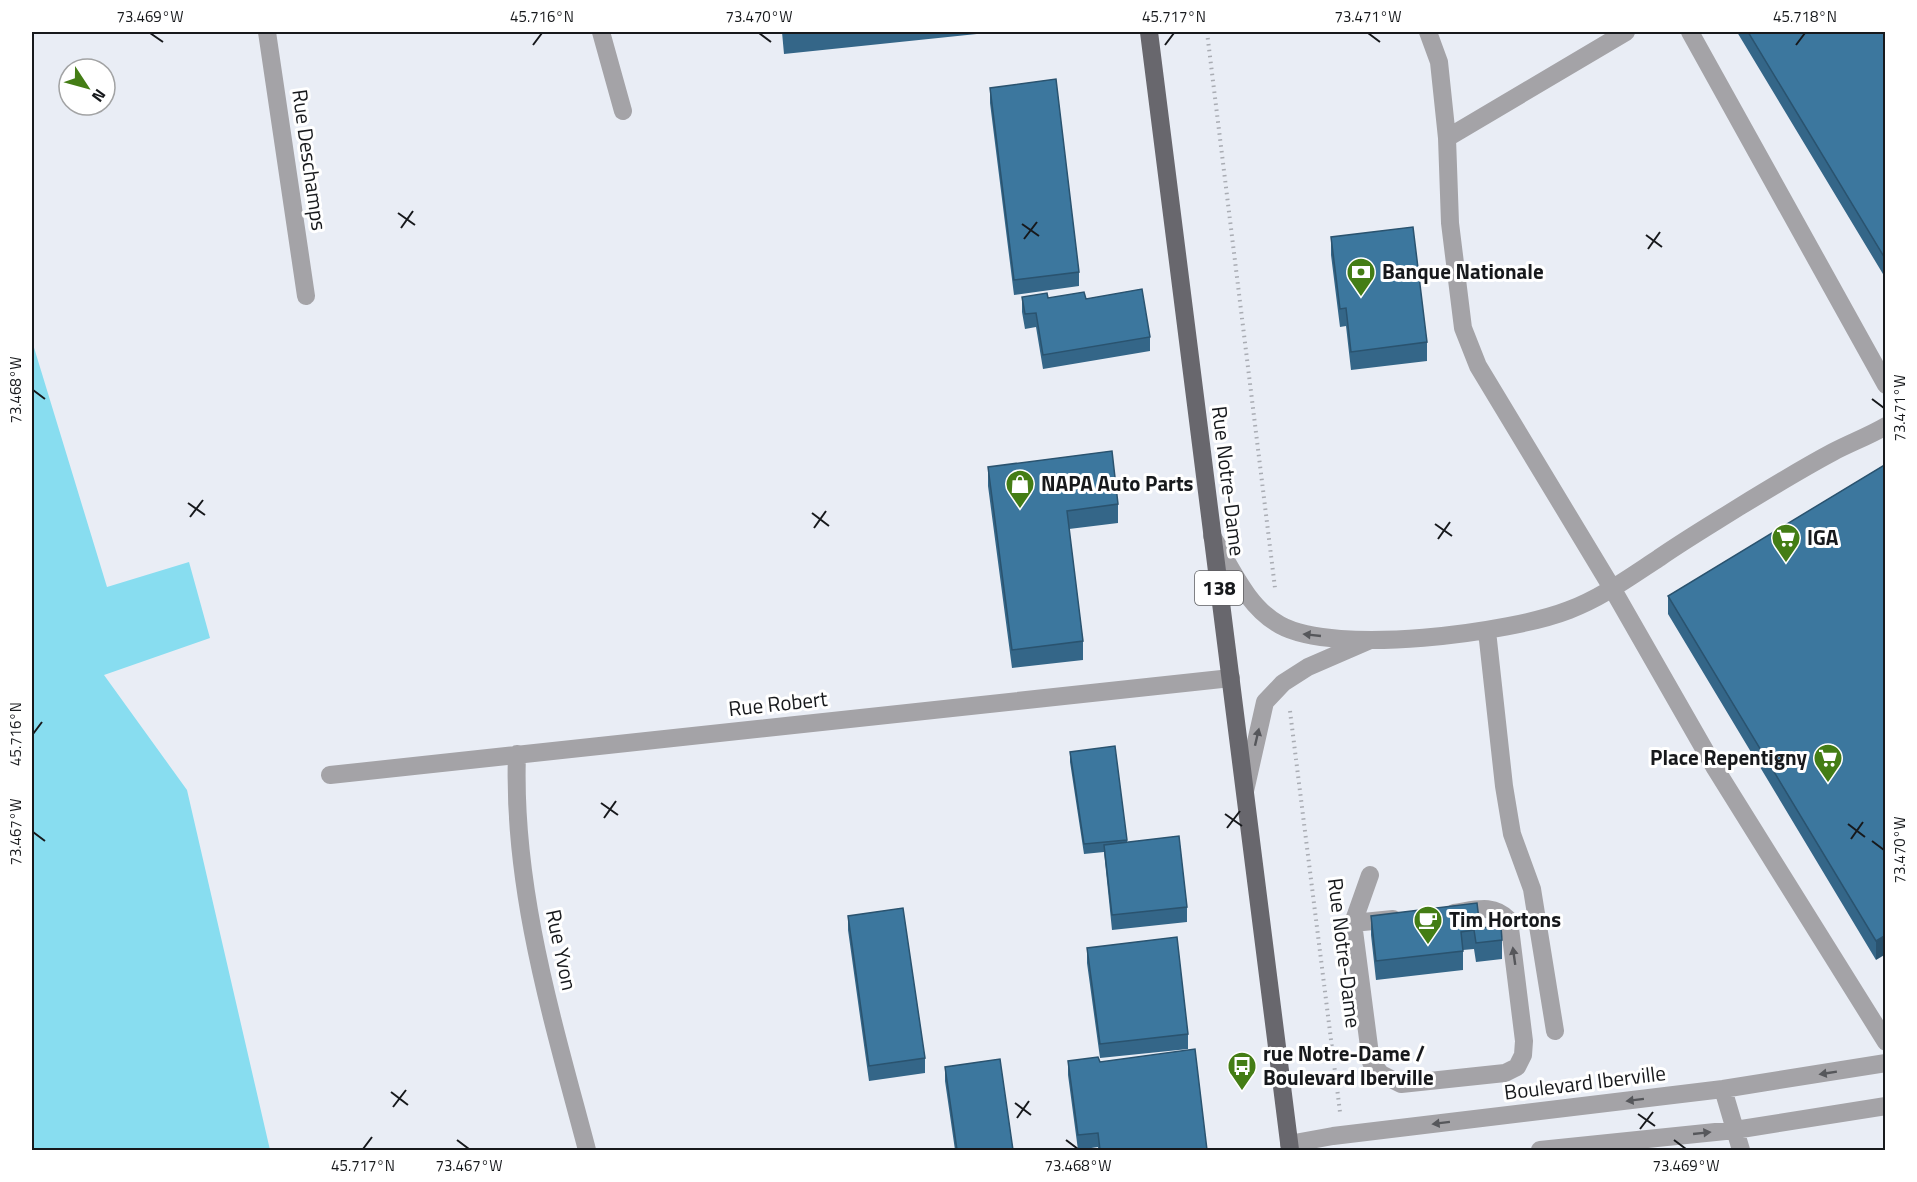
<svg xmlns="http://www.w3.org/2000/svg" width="1917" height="1182" viewBox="0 0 1917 1182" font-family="'Titillium Web',sans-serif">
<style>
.water{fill:#88ddf0}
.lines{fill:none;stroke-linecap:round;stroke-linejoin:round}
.path{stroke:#a9acb3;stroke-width:4;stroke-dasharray:1.5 4.5;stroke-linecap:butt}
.minor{stroke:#a4a3a7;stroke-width:18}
.major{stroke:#68676d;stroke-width:18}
.wall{fill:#346688}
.shaded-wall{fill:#2a536f}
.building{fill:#3c779e;stroke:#2a536f;stroke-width:1.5}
.oneway{fill:#56575b}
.ticks{fill:none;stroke:#17191c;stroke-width:2}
.labels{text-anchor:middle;stroke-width:6;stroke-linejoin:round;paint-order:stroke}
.shield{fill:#fff;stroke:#5d5e60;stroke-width:1.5}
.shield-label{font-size:20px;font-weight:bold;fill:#17191c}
.street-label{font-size:21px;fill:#17191c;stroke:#fff}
.poi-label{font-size:21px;font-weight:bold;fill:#17191c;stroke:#fff;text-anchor:start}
.neatline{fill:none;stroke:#17191c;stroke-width:2}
.ticks-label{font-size:15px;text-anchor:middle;fill:#17191c}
</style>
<rect width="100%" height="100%" fill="#e9edf5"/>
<path class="water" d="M32,341L107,587L189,562L210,638L104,675L187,790L270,1150H32Z"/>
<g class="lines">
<path class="path" d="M1207,32L1275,588
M1290,711L1340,1112"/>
<path class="minor" d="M267,32L306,296
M601,32L623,111
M1428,32L1439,62L1447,138L1450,223L1463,328L1478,366L1612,588L1715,768L1886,1042
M1690,32L1886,385
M1447,138L1626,32
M1212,536C1231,567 1247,607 1280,625C1336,656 1510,633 1569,610C1601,598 1630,577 1659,558C1685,540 1712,524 1739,507C1770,488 1801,469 1833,452C1850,443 1869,436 1886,426
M1487,631L1504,786L1512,834L1532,889L1555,1031
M517,754C512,889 553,1021 587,1150
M330,775L1231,678
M1245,791L1265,702L1283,683L1308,667L1368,641
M1370,875L1353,923L1371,1062L1381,1074L1401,1084L1505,1073L1517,1067L1523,1055L1524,1041L1509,920C1493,903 1475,910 1454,913
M1353,923L1393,919
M1723,1089L1741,1150
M1289,1144L1333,1136L1723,1089L1886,1063
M1540,1150L1735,1130L1886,1106"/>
<path class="major" d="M1149,32L1290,1150"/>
</g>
<path class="wall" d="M782,32H996L784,54Z
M1737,32H1886V279Z
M990,88L1079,272V286L1014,295L990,103Z
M1331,237L1427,342V361L1351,370L1346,326L1340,327L1331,255Z
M1022,297L1086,299L1150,337V351L1043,369L1036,327L1025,329L1022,312Z
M1886,464L1876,960L1668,614V596Z
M988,467L1118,504V523L1069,529L1083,641V660L1012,668L988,486Z
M1070,752L1127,840V842L1187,907V922L1112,930L1104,852L1084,854L1070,762Z
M848,916L925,1058V1073L869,1081L848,930Z
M1371,916L1480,928L1502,940V959L1476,962L1474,949L1463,950V970L1376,980L1371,935Z
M1087,948L1188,1034V1049L1100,1058L1087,963Z
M1068,1061L1100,1062L1207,1150H1098V1147L1078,1150L1068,1075Z
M945,1067L1013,1150H955L945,1081Z"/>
<path class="shaded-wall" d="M1886,935V954L1876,960V941Z"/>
<path class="building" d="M1748,32H1886V260Z
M1056,79L1079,272L1014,280L990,88Z
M1413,227L1427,342L1351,352L1346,308L1340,309L1331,237Z
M1142,289L1150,337L1043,355L1036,313L1025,314L1022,297L1047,293L1048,298L1084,292L1086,299Z
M1112,451L1118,504L1067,511L1083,641L1012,650L988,467Z
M1886,464V935L1876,941L1668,596Z
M1115,746L1127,840L1084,844L1070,752Z
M1179,836L1187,907L1112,915L1104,845Z
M1477,903L1480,928L1501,926L1502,940L1476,943L1474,930L1461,932L1463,951L1376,961L1371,916Z
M903,908L925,1058L869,1066L848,916Z
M1177,937L1188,1034L1100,1044L1087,948Z
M1195,1049L1207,1150H1100L1098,1133L1078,1135L1068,1061L1098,1057L1100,1062Z
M1000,1059L1013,1150H957L945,1067Z"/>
<defs><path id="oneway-solid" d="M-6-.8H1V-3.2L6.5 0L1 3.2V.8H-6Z" transform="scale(1.5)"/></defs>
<g class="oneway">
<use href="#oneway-solid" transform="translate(1312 635) rotate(-174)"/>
<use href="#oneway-solid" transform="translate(1257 737) rotate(-77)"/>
<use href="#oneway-solid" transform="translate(1514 956) rotate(-98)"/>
<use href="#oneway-solid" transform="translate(1828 1073) rotate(171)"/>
<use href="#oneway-solid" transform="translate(1635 1100) rotate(173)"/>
<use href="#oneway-solid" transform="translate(1441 1123) rotate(173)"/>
<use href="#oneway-solid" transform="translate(1702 1133) rotate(-6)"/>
</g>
<path class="ticks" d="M150,33L163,42M759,33L771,42M1368,33L1380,42M533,45L542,33M1165,45L1174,33M1796,45L1805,33M398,213L415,225M1022,224L1039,236M401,228L413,211M1646,235L1662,247M1024,239L1037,222M1648,249L1660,232M33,390L45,399M1872,399L1884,408M188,503L205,515M812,513L829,526M190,517L203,500M1435,524L1452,536M814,528L826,511M1438,539L1450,522M33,734L42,722M601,803L618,815M1225,814L1242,826M604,818L616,801M1848,824L1865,837M1227,828L1240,811M33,832L45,841M1851,839L1863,822M1872,841L1884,850M391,1092L408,1105M1015,1103L1031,1115M393,1107L406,1090M1638,1114L1655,1126M1017,1118L1029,1101M1640,1129L1653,1112M457,1140L469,1149M1066,1140L1078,1149M1674,1140L1686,1149M363,1149L372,1137"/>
<defs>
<g id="bank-pin" transform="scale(1.5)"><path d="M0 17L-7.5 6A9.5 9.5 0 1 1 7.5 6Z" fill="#447d15" stroke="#fff"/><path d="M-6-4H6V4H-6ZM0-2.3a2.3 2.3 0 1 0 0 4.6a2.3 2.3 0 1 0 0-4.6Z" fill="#fff"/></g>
<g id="shop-pin" transform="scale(1.5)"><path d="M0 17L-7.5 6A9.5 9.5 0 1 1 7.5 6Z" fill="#447d15" stroke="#fff"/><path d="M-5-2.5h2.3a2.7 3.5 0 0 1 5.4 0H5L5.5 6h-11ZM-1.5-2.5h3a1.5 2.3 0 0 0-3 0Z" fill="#fff"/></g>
<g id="supermarket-pin" transform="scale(1.5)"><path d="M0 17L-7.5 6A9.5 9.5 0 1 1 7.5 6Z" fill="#447d15" stroke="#fff"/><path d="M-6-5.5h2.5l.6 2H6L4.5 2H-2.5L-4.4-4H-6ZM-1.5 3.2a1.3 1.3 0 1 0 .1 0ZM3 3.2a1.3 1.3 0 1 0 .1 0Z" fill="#fff"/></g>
<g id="cafe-pin" transform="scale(1.5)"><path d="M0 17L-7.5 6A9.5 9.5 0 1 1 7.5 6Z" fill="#447d15" stroke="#fff"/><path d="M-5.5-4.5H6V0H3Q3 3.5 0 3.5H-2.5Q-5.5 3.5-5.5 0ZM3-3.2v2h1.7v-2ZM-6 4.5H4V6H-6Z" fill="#fff"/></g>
<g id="bus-pin" transform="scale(1.5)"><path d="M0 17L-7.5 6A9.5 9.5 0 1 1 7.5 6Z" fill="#447d15" stroke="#fff"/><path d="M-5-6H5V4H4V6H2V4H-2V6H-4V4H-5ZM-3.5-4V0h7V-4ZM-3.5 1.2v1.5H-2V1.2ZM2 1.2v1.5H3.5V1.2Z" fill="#fff"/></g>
</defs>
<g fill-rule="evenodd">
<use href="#bank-pin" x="1361" y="272"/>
<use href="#shop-pin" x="1020" y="484"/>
<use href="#supermarket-pin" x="1786" y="538"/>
<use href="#supermarket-pin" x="1828" y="758"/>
<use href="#cafe-pin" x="1428" y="920"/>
<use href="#bus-pin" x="1242" y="1066"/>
</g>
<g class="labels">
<rect class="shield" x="1195" y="571" width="48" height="34" rx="4.5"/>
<g class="shield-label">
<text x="1219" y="595">138</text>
</g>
<g class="street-label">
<text transform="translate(309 160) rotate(82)" y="7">Rue Deschamps</text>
<text transform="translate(1228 481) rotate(83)" y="7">Rue Notre-Dame</text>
<text transform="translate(778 704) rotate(-6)" y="7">Rue Robert</text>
<text transform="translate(561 950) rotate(78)" y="7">Rue Yvon</text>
<text transform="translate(1344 953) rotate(83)" y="7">Rue Notre-Dame</text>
<text transform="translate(1585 1083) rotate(-7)" y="7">Boulevard Iberville</text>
</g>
<g class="poi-label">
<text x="1382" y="279">Banque Nationale</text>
<text x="1041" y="491">NAPA Auto Parts</text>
<text x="1807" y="545">IGA</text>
<text x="1807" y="765" text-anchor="end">Place Repentigny</text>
<text x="1449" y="927">Tim Hortons</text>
<text x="1263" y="1061">rue Notre-Dame /<tspan x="1263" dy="24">Boulevard Iberville</tspan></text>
</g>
</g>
<rect width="1917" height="1182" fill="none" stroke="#ffffff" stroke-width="66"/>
<g transform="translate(87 87) rotate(126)"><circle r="28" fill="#ffffff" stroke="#a2a3a4" stroke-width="1.5"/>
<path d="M0-4.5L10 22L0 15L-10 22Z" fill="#447d15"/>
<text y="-9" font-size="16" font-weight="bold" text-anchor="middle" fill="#17191c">N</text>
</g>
<rect x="33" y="33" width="1851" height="1116" class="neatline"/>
<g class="ticks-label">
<text x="150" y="22">73.469°W</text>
<text x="542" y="22">45.716°N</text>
<text x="759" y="22">73.470°W</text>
<text x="1174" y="22">45.717°N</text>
<text x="1368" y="22">73.471°W</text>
<text x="1805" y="22">45.718°N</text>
<text transform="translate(16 390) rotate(-90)" y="5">73.468°W</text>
<text transform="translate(1900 408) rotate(-90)" y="5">73.471°W</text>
<text transform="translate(16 734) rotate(-90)" y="5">45.716°N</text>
<text transform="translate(16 832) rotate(-90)" y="5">73.467°W</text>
<text transform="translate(1900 850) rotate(-90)" y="5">73.470°W</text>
<text x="363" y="1171">45.717°N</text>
<text x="469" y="1171">73.467°W</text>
<text x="1078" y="1171">73.468°W</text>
<text x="1686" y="1171">73.469°W</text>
</g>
</svg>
